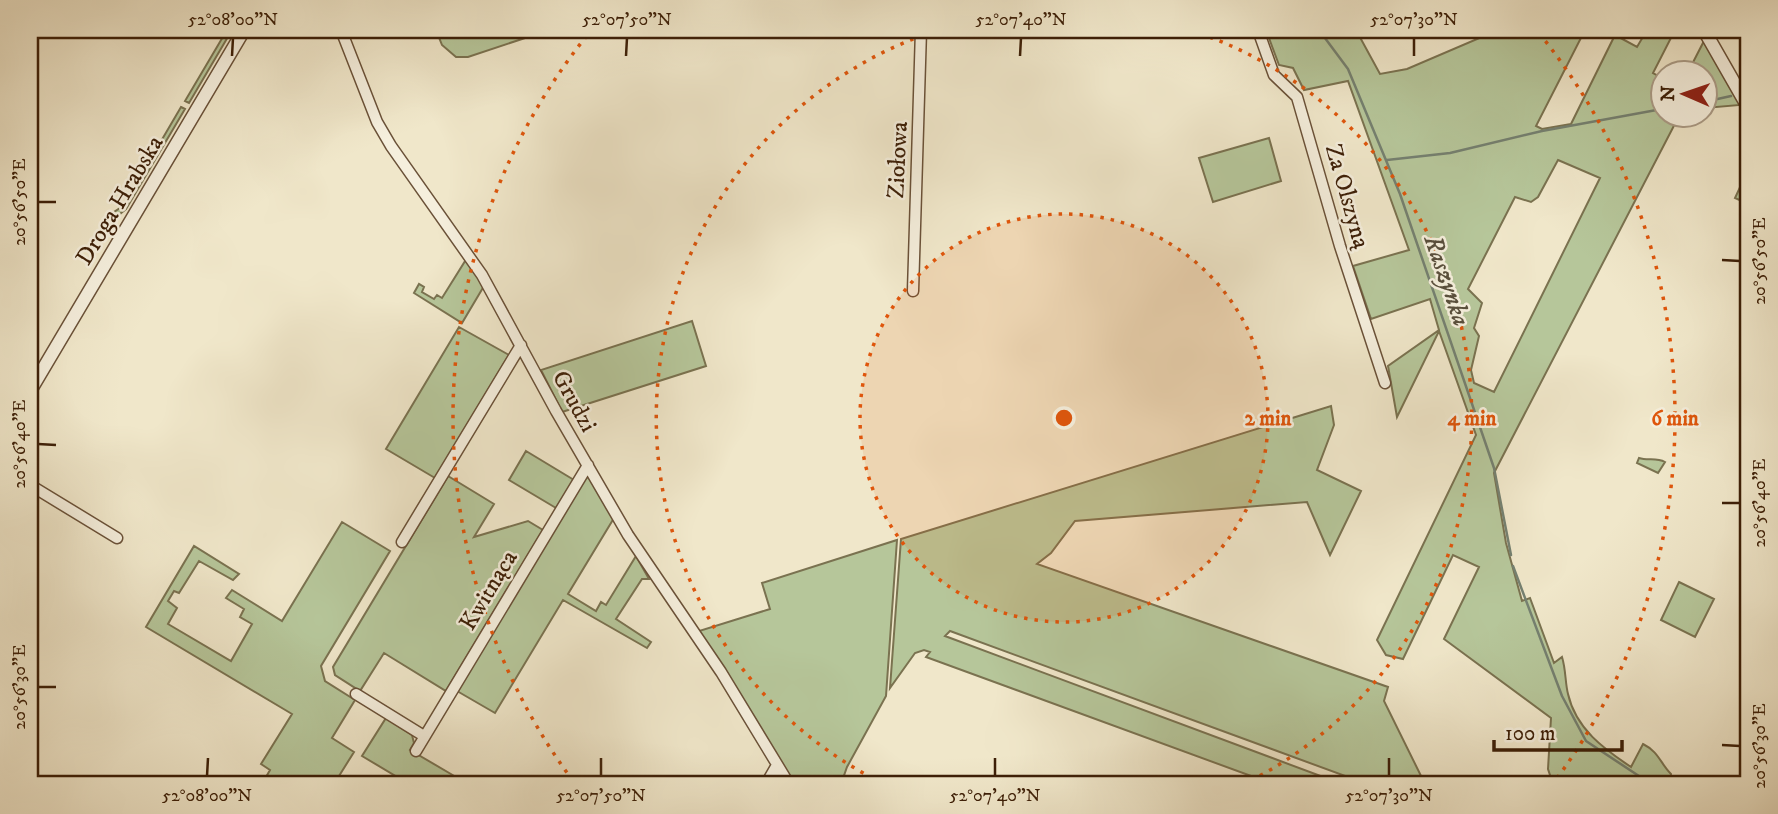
<svg xmlns="http://www.w3.org/2000/svg" width="1778" height="814" viewBox="0 0 1778 814" font-family="'IM FELL DW Pica',serif">
<style>
.green{fill:#b6c69a;stroke:#7a7250;stroke-width:2;fill-rule:evenodd}
.lines{fill:none;stroke-linecap:round;stroke-linejoin:round}
.stream{stroke:#758070;stroke-width:2.5}
.minor-casing{stroke:#6a5138;stroke-width:13}
.tertiary-casing{stroke:#6a5138;stroke-width:15}
.minor{stroke:#f5efdd;stroke-width:10}
.tertiary{stroke:#f5efdd;stroke-width:12}
.ticks{fill:none;stroke:#3d1f07;stroke-width:2.5}
.ring{fill:none;stroke:#df560c;stroke-width:3.5;stroke-dasharray:3.5 7}
.labels{text-anchor:middle;stroke-width:5;stroke-linejoin:round;paint-order:stroke}
.street-label{font-size:24px;fill:#3d1f07;stroke:#f5efdd}
.water-label{font-size:26px;font-style:italic;fill:#594f3c;stroke:#f5efdd}
.centre{fill:#df560c;stroke:#f5efdd;stroke-width:3.5}
.ring-label{font-size:21px;text-anchor:middle;font-weight:bold;fill:#df560c;stroke:#f5efdd;stroke-width:5;stroke-linejoin:round;paint-order:stroke}
.neatline{fill:none;stroke:#3d1f07;stroke-width:2.5}
.ticks-label{font-size:18px;text-anchor:middle;fill:#3d1f07}
</style>
<rect width="100%" height="100%" fill="#f0e7ca"/>
<filter id="stains"><feTurbulence type="fractalNoise" baseFrequency=".00286" numOctaves="4"/><feColorMatrix values="0 0 0 0 .2 0 0 0 0 .09 0 0 0 0 .02 0 0 0 .5 -.17"/></filter>
<radialGradient id="worn" r=".72"><stop offset=".6" stop-color="#630" stop-opacity="0"/><stop offset="1" stop-color="#630" stop-opacity=".3"/></radialGradient>
<path class="green" d="M227,30H232L189,103L185,101Z
M436,30H523L525,38L468,57H456L442,45Z
M1266,30H1356L1380,74L1407,69L1498,30H1585L1536,126L1542,129L1571,124L1615,35L1637,47L1647,30H1675L1653,73L1662,78V116H1679L1494,473L1506,543L1522,601L1530,598L1554,663L1562,657C1566,670 1565,682 1568,694C1576,729 1604,749 1631,767L1643,744C1659,752 1660,763 1671,774L1669,784H1553L1548,769L1551,718L1444,639L1479,567L1453,555L1403,659L1386,655L1377,640L1476,435L1439,331L1397,417L1388,366L1439,330L1430,299L1371,319L1353,266L1409,250L1348,81L1304,90L1293,68L1279,65ZM1558,160L1600,178L1494,392L1474,383L1471,370L1479,336L1474,328L1482,303L1468,289L1515,197L1531,202L1538,197Z
M1705,39L1740,105L1705,108L1704,74H1687Z
M181,107L185,109L126,209L115,218L103,219L123,206Z
M1269,138L1281,181L1213,202L1199,158Z
M1748,170V204L1735,198Z
M467,258L484,286L462,323L414,293L419,284L424,287L422,292L434,299L437,295L442,298Z
M692,321L706,366L562,412L541,370Z
M459,327L509,355L435,478L386,449Z
M1331,406L1334,425L1317,470L1361,491L1330,555L1307,502L1075,521L1051,553L1037,564L1388,687L1384,701L1425,784H1367L950,631L945,636L1342,784H1273L926,657L930,652L924,650L915,653L890,688L901,539Z
M526,451L574,480L556,508L509,480Z
M1639,458C1648,461 1656,457 1665,462L1658,473L1637,463Z
M448,476L494,504L474,537L528,521L543,530L446,691L384,653L360,691L335,675L333,667Z
M588,476L614,518L568,594L596,611L601,602L606,605L636,556L649,579H642L616,619L651,642L647,648L563,600L495,713L457,691L583,478Z
M342,522L390,551L321,666L325,681L355,700L332,738L354,752L334,784H262L270,770L261,764L292,714L146,627L194,546L239,574L233,580L199,561L179,593L174,591L168,601L177,608L168,624L231,661L252,624L240,617L244,609L226,598L232,590L282,621Z
M897,540L886,696L847,767L841,784H791L699,631L770,609L762,583Z
M1679,582L1714,599L1695,637L1661,620Z
M386,718L412,735L414,743L410,750L456,777L452,784H409L362,756Z"/>
<g class="lines">
<path class="stream" d="M1319,30L1348,69L1400,194L1494,468L1511,555
M1704,102L1731,96
M1387,160L1450,153L1542,131L1662,109
M1513,566L1562,696L1586,741L1651,784"/>
<g class="minor-casing">
<path id="minor" d="M341,30L377,122L391,146L482,275L556,411L628,535L721,672L789,784
M1258,30L1274,75L1297,97L1340,246L1385,383
M913,291L921,30
M30,485L117,538
M402,542L521,345
M356,694L424,736
M416,751L588,465
M766,784L777,765"/>
</g>
<g class="tertiary-casing">
<path id="tertiary" d="M1704,30L1748,107
M30,391L244,30"/>
</g>
<use href="#minor" class="minor"/>
<use href="#tertiary" class="tertiary"/>
</g>
<path class="ticks" d="M232,56L233,38M626,56L627,38M1020,56L1021,38M1414,56V38M38,202H56M1722,260L1740,261M38,444L56,445M1722,503H1740M38,687H56M1722,745L1740,746M207,776L208,758M601,776V758M995,776V758M1389,776V758"/>
<circle cx="1064" cy="418" r="204" fill="#df560c" fill-opacity=".12"/>
<g class="ring">
<circle cx="1064" cy="418" r="204"/>
<path d="M882 783A408 408 0 0 1 938 30M1190 30A408 408 0 0 1 1246 783"/>
<path d="M573 781A611 611 0 0 1 589 33M1539 33A611 611 0 0 1 1555 781"/>
</g>
<g class="labels">
<g class="street-label">
<text transform="translate(897 160) rotate(-87)" y="8">Ziołowa</text>
<text transform="translate(1348 196) rotate(74)" y="8">Za Olszyną</text>
<text transform="translate(119 200) rotate(-59)" y="8">Droga Hrabska</text>
<text transform="translate(575 401) rotate(61)" y="8">Grudzi</text>
<text transform="translate(488 590) rotate(-59)" y="8">Kwitnąca</text>
</g>
<g class="water-label">
<text transform="translate(1448 280) rotate(71)" y="9">Raszynka</text>
</g>
</g>
<circle cx="1064" cy="418" r="10" class="centre"/>
<g class="ring-label">
<text x="1268" y="425">2 min</text>
<text x="1472" y="425">4 min</text>
<text x="1675" y="425">6 min</text>
</g>
<rect width="1778" height="814" fill="none" stroke="#f0e7ca" stroke-width="77"/>
<g transform="translate(1684 94) rotate(272)"><circle r="33" fill="#f5efdd" stroke="#ab9c87" stroke-width="2"/>
<path d="M0-5L12 26L0 18L-12 26Z" fill="#8f2418"/>
<text y="-10" font-size="19" font-weight="bold" text-anchor="middle" fill="#3d1f07">N</text>
</g>
<path d="M1494 740v10h128v-10" fill="none" stroke="#3d1f07" stroke-width="3.5"/>
<text x="1505" y="740" font-size="21" fill="#3d1f07" stroke="#f5efdd" stroke-width="5" paint-order="stroke">100 m</text>
<rect x="38" y="38" width="1702" height="738" class="neatline"/>
<g class="ticks-label">
<text x="233" y="25">52°08'00"N</text>
<text x="627" y="25">52°07'50"N</text>
<text x="1021" y="25">52°07'40"N</text>
<text x="1414" y="25">52°07'30"N</text>
<text transform="translate(19 202) rotate(-90)" y="6">20°56'50"E</text>
<text transform="translate(1759 261) rotate(-90)" y="6">20°56'50"E</text>
<text transform="translate(19 444) rotate(-90)" y="6">20°56'40"E</text>
<text transform="translate(1759 503) rotate(-90)" y="6">20°56'40"E</text>
<text transform="translate(19 687) rotate(-90)" y="6">20°56'30"E</text>
<text transform="translate(1759 746) rotate(-90)" y="6">20°56'30"E</text>
<text x="207" y="801">52°08'00"N</text>
<text x="601" y="801">52°07'50"N</text>
<text x="995" y="801">52°07'40"N</text>
<text x="1389" y="801">52°07'30"N</text>
</g>
<rect width="100%" height="100%" filter="url(#stains)"/>
<rect width="100%" height="100%" fill="url(#worn)"/>
</svg>
